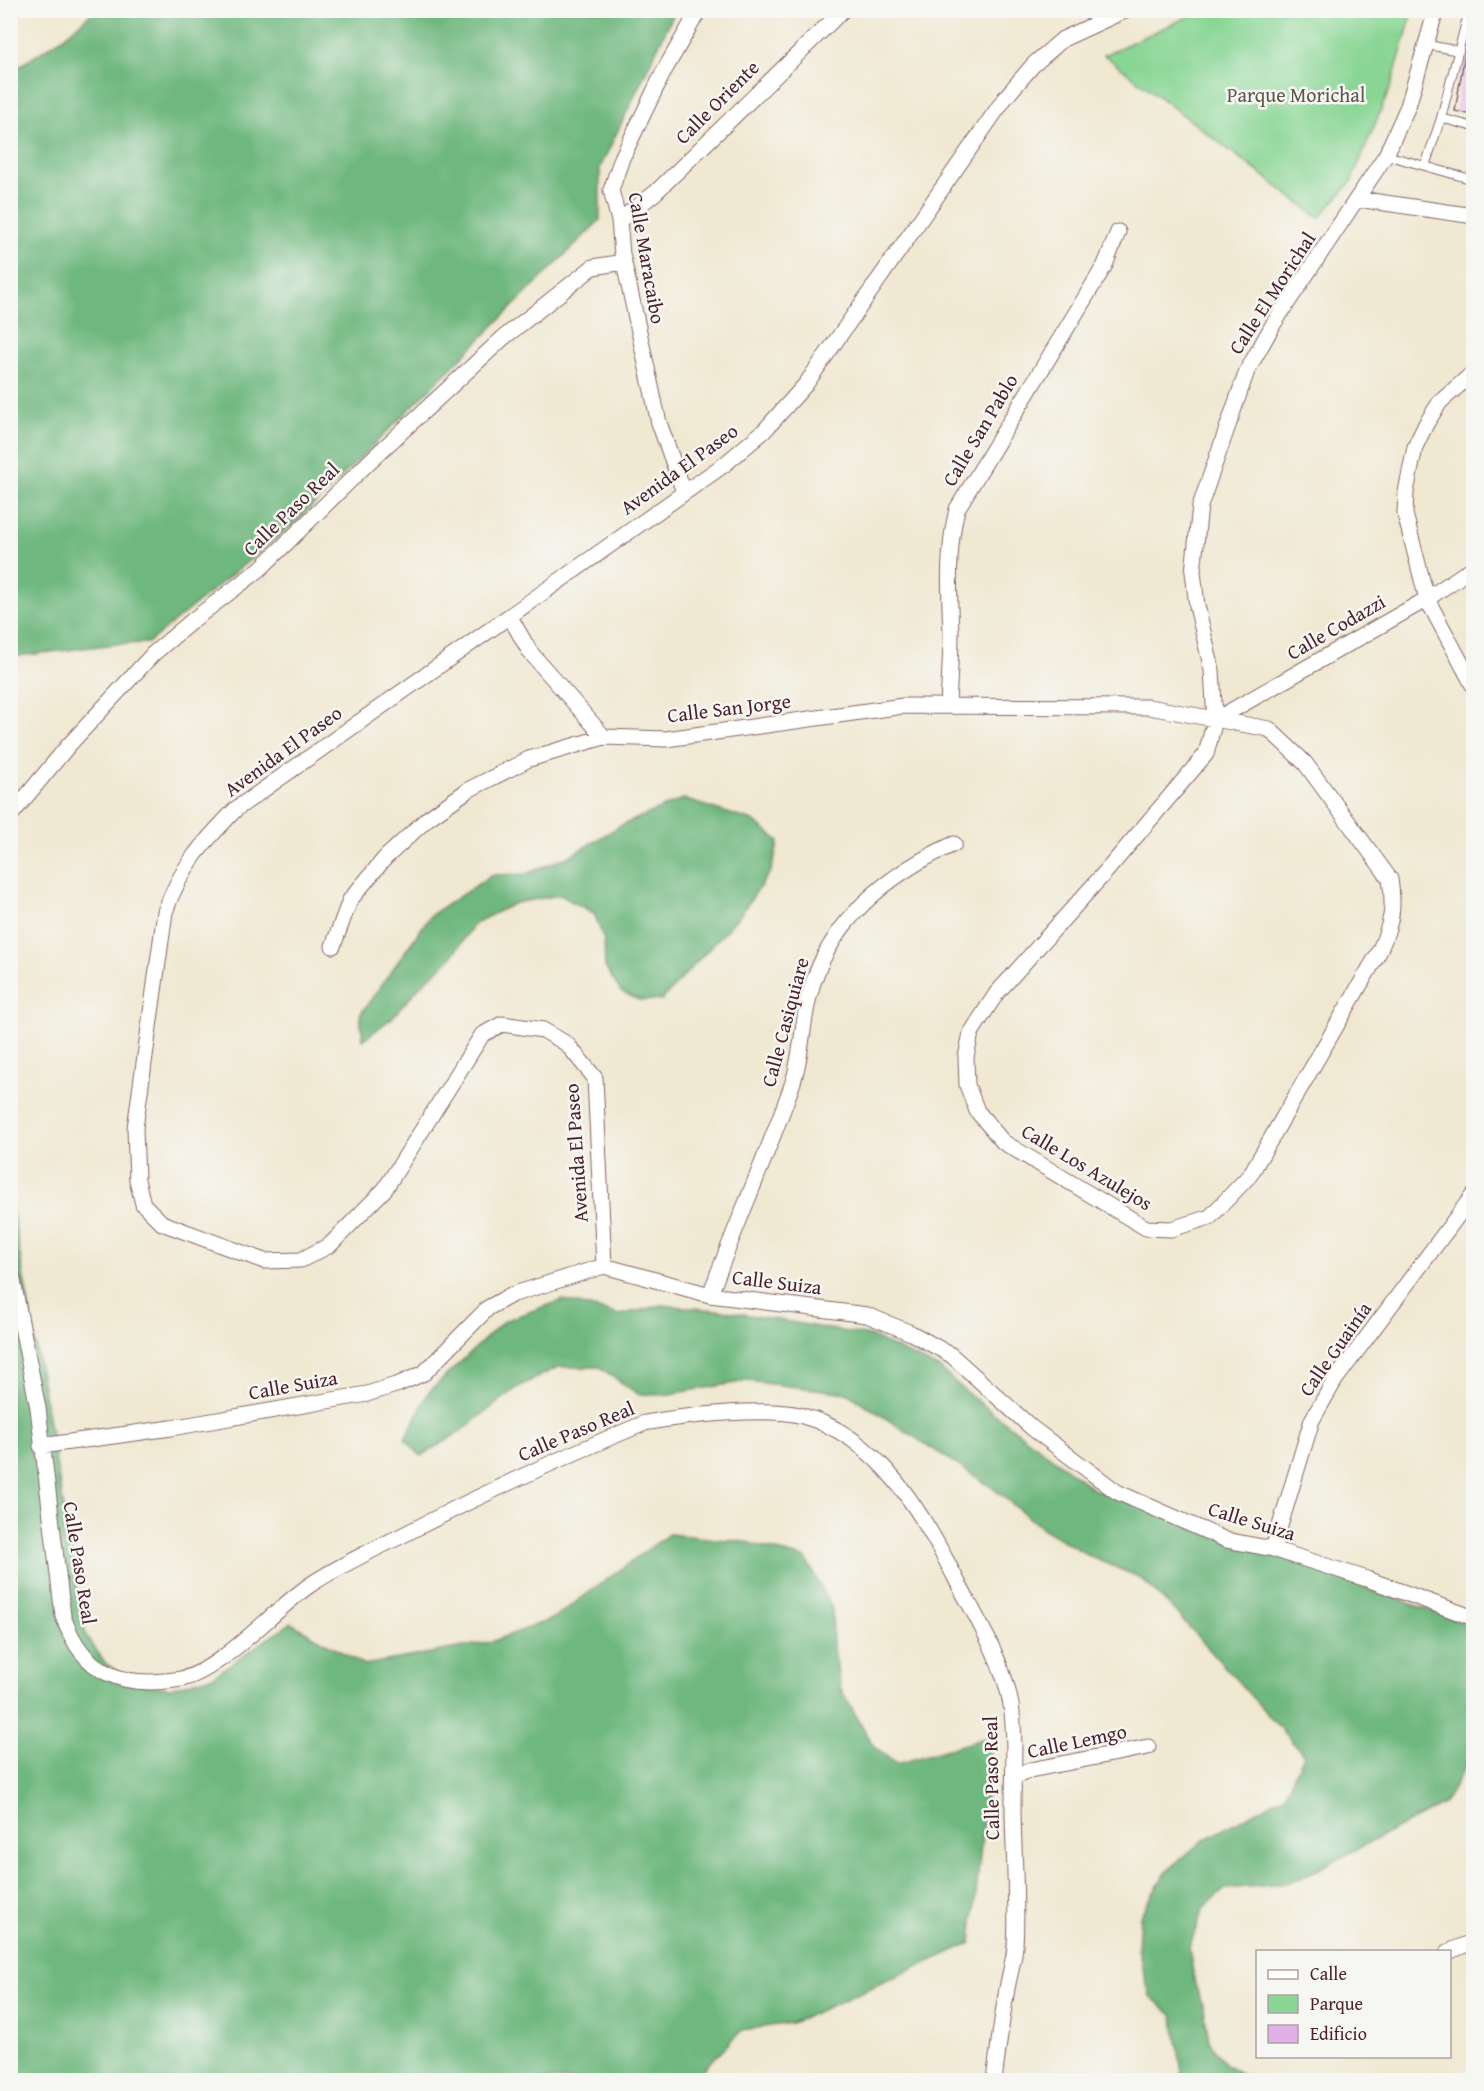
<svg xmlns="http://www.w3.org/2000/svg" width="1484" height="2091" viewBox="0 0 1484 2091" font-family="'Gentium Book Plus',serif">
<style>
.green{fill:#89d694;stroke:#6a7a60;stroke-width:1.5}
.forest{fill:#6eb77e;stroke:#5c6b54;stroke-width:1.5}
.building{fill:#e0b1e7}
.lines{fill:none;stroke-linecap:round;stroke-linejoin:round}
.lane-casing{stroke:#846565;stroke-width:10}
.street-casing{stroke:#846565;stroke-width:17}
.lane{stroke:#fff;stroke-width:8}
.street{stroke:#fff;stroke-width:15}
.labels{text-anchor:middle;stroke-width:5;stroke-linejoin:round;paint-order:stroke}
.park-label{font-size:20px;fill:#5d564a;stroke:#f6f6f2}
.street-label{font-size:20px;fill:#4a1f2b;stroke:#f6f6f2}
</style>
<rect width="100%" height="100%" fill="#f6f6f2"/>
<filter id="ink" filterUnits="userSpaceOnUse"><feTurbulence type="fractalNoise" baseFrequency=".0167" numOctaves="2"/><feDisplacementMap in="SourceGraphic" scale="12" xChannelSelector="R" yChannelSelector="G"/><feConvolveMatrix kernelMatrix="1 2 1 2 8 2 1 2 1" color-interpolation-filters="sRGB"/></filter>
<filter id="wash" filterUnits="userSpaceOnUse"><feTurbulence type="fractalNoise" baseFrequency=".008" numOctaves="4" result="noise"/><feDisplacementMap in="SourceGraphic" scale="24" xChannelSelector="R" yChannelSelector="G"/><feGaussianBlur stdDeviation="1.35" result="paint"/><feColorMatrix in="noise" values="0 0 0 0 0 0 0 0 0 0 0 0 0 0 0 0 0 1.4 0 .05"/><feComposite in="paint" operator="in"/></filter>
<g filter="url(#wash)">
<rect width="100%" height="100%" fill="#f0e8d1"/>
<path class="green" d="M1203,10L1413,11L1392,83L1351,182L1319,218L1104,55Z"/>
<path class="forest" d="M95,10L675,11L600,168V220L296,522L148,643L116,644L11,657V72L64,37Z
M683,799L753,821L779,841L771,871L740,915L662,1000H639L621,992L605,967L604,940L594,913L560,895L515,903L475,923L449,960L420,986L392,1018L363,1040L360,1015L431,915L492,875L526,874L570,856L620,826Z
M10,1198L86,1636L106,1664L136,1683L170,1688L213,1676L291,1623L364,1665L491,1642L554,1618L669,1534L746,1542L806,1559L832,1608L833,1647L841,1690L875,1748L897,1764L992,1736L971,1943L792,2023L742,2030L692,2080H11Z
M563,1300L620,1315L662,1305L726,1311L870,1336L940,1369L971,1396L1093,1489L1473,1626V1754L1444,1804L1301,1878L1282,1884L1225,1889L1203,1909L1189,1948L1195,1985L1204,2008L1209,2041L1225,2064L1251,2080H1177L1182,2072L1173,2016L1150,1996L1138,1948L1140,1916L1165,1873L1202,1841L1284,1796L1304,1755L1172,1608L1139,1577L1093,1558L1043,1529L990,1486L847,1393L747,1381L664,1395L638,1394L599,1367H558L518,1387L457,1434L421,1456L405,1439L428,1393L504,1321Z"/>
<g id="blocks">
<path class="building" d="M1466,47L1473,48V115L1455,111Z"/>
</g>
</g>
<g filter="url(#ink)">
<use href="#blocks" fill-opacity="0" stroke="#846565" stroke-width="1.5"/>
<g class="lines">
<g class="lane-casing">
<path id="lane" d="M1469,10L1441,118L1474,127
M1428,45L1459,51
M1386,155L1474,180
M1425,166L1441,118"/>
</g>
<g class="street-casing">
<path id="street" d="M1358,199L1474,216
M619,221L655,193L843,10
M1474,372L1440,402L1426,424L1415,447L1406,492L1405,514L1427,599L1474,687
M684,492L659,423L622,254L619,221L611,190L622,158L664,71L699,10
M510,617L530,652L604,737
M948,706C949,682 951,657 951,632C949,589 947,551 957,509L1105,265L1118,232
M1215,720L1427,599L1474,567
M10,816L68,746L153,654L193,620L260,569L371,460L503,338L593,267L624,262
M333,946L350,900L385,858L427,819L468,790L529,759L604,737L666,739L903,706L1149,707L1269,729L1305,763L1390,879C1395,910 1391,924 1379,952L1250,1175L1210,1217L1171,1229L1146,1228L1003,1142L977,1111L967,1085L966,1057L971,1033L996,994L1109,868L1206,754L1215,720L1212,670L1197,606L1193,572L1200,506L1247,371L1274,323L1386,155L1408,106L1436,10
M10,1266L38,1408L63,1616C83,1675 123,1689 181,1679C220,1672 278,1605 313,1583C342,1564 375,1549 405,1534C484,1493 564,1456 645,1423C682,1416 769,1406 803,1416C880,1437 923,1515 957,1581C977,1619 1004,1662 1011,1705C1016,1740 1013,1771 1013,1805C1013,1852 1018,1899 1015,1946C1014,1962 1008,1979 1006,1995C1001,2023 998,2052 994,2080
M604,1266L595,1078L567,1044L543,1030L502,1024L482,1035L385,1189L330,1245L301,1260L264,1261L162,1223L143,1204L137,1180L135,1128L165,912C181,866 203,843 236,809L725,464L764,431L806,384L1005,98L1033,65L1063,39L1126,10
M710,1295C736,1224 768,1154 793,1082C802,1054 802,1025 809,997C827,923 887,874 954,844
M41,1446L171,1428L367,1394L399,1384L424,1373L488,1308L511,1295L604,1266L710,1295L867,1315L911,1333L951,1355L1032,1428L1117,1492L1226,1540L1273,1549L1367,1579L1474,1618
M1273,1549L1312,1420L1335,1380L1474,1194
M1015,1777L1030,1770L1148,1747
M1448,1952L1474,1941"/>
</g>
<use href="#lane" class="lane"/>
<use href="#street" class="street"/>
</g>
</g>
<g class="labels">
<g class="park-label">
<text x="1296" y="102">Parque Morichal</text>
</g>
<g class="street-label">
<text transform="translate(717 102) rotate(-45)" y="7">Calle Oriente</text>
<text transform="translate(647 258) rotate(80)" y="7">Calle Maracaibo</text>
<text transform="translate(1272 293) rotate(-57)" y="7">Calle El Morichal</text>
<text transform="translate(980 430) rotate(-59)" y="7">Calle San Pablo</text>
<text transform="translate(679 469) rotate(-36)" y="7">Avenida El Paseo</text>
<text transform="translate(291 509) rotate(-44)" y="7">Calle Paso Real</text>
<text transform="translate(1336 627) rotate(-30)" y="7">Calle Codazzi</text>
<text transform="translate(729 708) rotate(-7)" y="7">Calle San Jorge</text>
<text transform="translate(283 751) rotate(-36)" y="7">Avenida El Paseo</text>
<text transform="translate(785 1022) rotate(-75)" y="7">Calle Casiquiare</text>
<text transform="translate(576 1153) rotate(-94)" y="7">Avenida El Paseo</text>
<text transform="translate(1087 1167) rotate(31)" y="7">Calle Los Azulejos</text>
<text transform="translate(777 1282) rotate(7)" y="7">Calle Suiza</text>
<text transform="translate(1335 1349) rotate(-55)" y="7">Calle Guainía</text>
<text transform="translate(293 1385) rotate(-10)" y="7">Calle Suiza</text>
<text transform="translate(576 1431) rotate(-23)" y="7">Calle Paso Real</text>
<text transform="translate(1252 1521) rotate(17)" y="7">Calle Suiza</text>
<text transform="translate(80 1563) rotate(81)" y="7">Calle Paso Real</text>
<text transform="translate(1077 1741) rotate(-12)" y="7">Calle Lemgo</text>
<text transform="translate(991 1778) rotate(-91)" y="7">Calle Paso Real</text>
</g>
</g>
<rect width="1484" height="2091" fill="none" stroke="#f6f6f2" stroke-width="36"/>
<rect x="1256" y="1950" width="195" height="108" fill="#f6f6f2" stroke="#b1a0a2" stroke-width="1.5"/>
<rect x="1268" y="1970" width="30" height="9" fill="#ffffff" stroke="#b1a0a2" stroke-width="1.5"/>
<text x="1310" y="1980" font-size="18" fill="#4a1f2b">Calle</text>
<rect x="1268" y="1995" width="30" height="18" fill="#89d694" stroke="#b1a0a2" stroke-width="1.5"/>
<text x="1310" y="2010" font-size="18" fill="#4a1f2b">Parque</text>
<rect x="1268" y="2025" width="30" height="18" fill="#e0b1e7" stroke="#b1a0a2" stroke-width="1.5"/>
<text x="1310" y="2040" font-size="18" fill="#4a1f2b">Edificio</text>
</svg>
